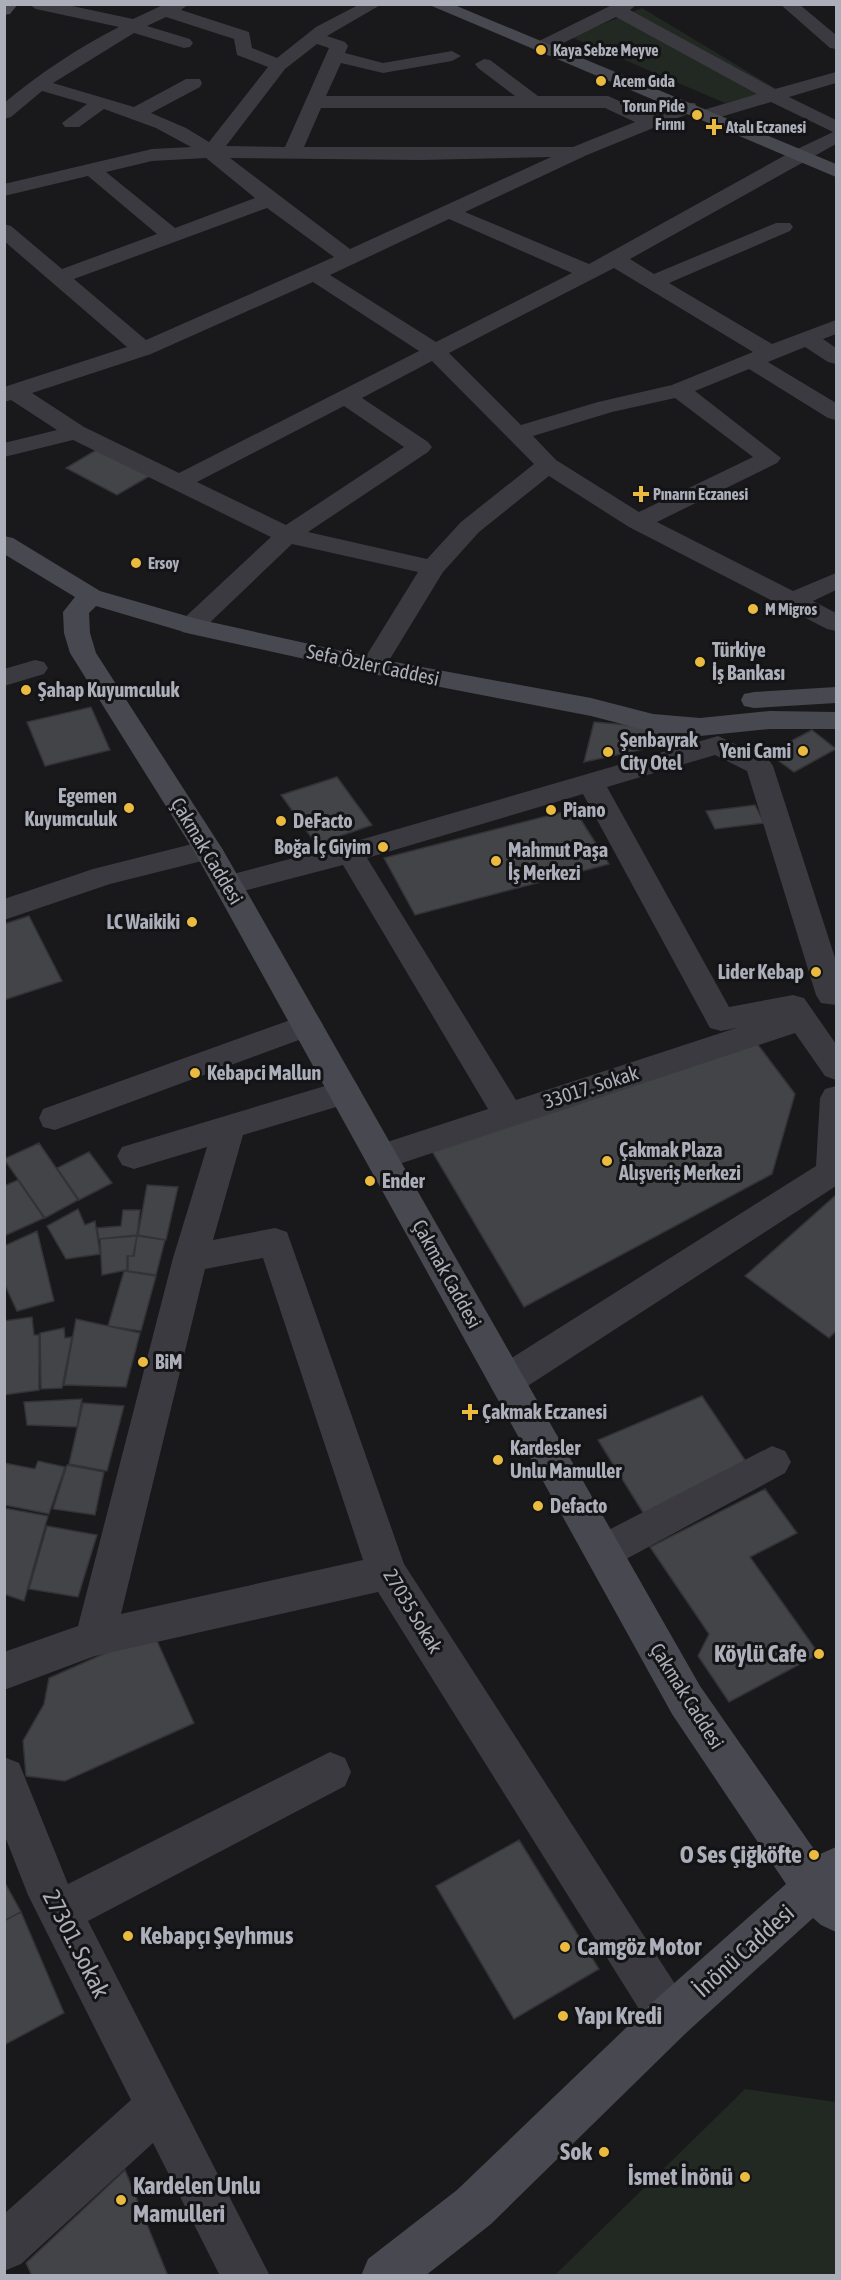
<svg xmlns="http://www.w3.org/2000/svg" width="841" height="2280" viewBox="0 0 841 2280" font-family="'Asap Condensed',sans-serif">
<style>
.green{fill:#212922}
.building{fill:#434448;stroke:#333337;stroke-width:1.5}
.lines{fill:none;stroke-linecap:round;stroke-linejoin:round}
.street{fill:#3a3a40;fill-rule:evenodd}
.secondary{fill:#484950;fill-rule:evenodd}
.poi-dot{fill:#ebbb40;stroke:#141416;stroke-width:2}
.labels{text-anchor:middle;stroke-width:6;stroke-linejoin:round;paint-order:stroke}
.far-poi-label{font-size:16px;font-weight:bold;fill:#acafba;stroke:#141416;text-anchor:start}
.poi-label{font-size:20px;font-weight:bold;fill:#acafba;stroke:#141416;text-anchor:start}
.street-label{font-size:20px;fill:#acafba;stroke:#141416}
.near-poi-label{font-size:24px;font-weight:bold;fill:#acafba;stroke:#141416;text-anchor:end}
.near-street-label{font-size:24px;fill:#acafba;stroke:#141416}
</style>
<rect width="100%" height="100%" fill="#19191b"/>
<path class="green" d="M642,8L778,90L725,103L571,37Z
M745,2089L836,2102V2275H555Z"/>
<path class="building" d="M101,447L153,474L117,495L66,468Z
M91,707L110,750L45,766L27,722Z
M594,722L674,729L677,742L584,762Z
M812,730L836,749L794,772L768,753Z
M337,777L372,825L316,844L281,795Z
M755,805L764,823L715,829L706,811Z
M574,809L609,864L415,915L384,858Z
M29,916L62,981L4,1000V924Z
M753,1038L795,1094L772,1174L524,1307L430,1148Z
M39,1143L78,1200L45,1218L4,1159Z
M89,1152L112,1183L79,1200L57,1168Z
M18,1180L44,1218L4,1236V1186Z
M147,1185L178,1187L166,1240L138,1235Z
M836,1195V1331L829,1338L745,1276Z
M78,1209L85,1225L95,1221L100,1254L66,1259L47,1226Z
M123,1210H140L137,1235L99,1239L97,1228L121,1226Z
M37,1231L54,1301L17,1311L4,1283V1246Z
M137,1236L165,1240L156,1275L128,1271V1256H134Z
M137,1236L133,1256H127V1270L102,1275L100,1239Z
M124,1271L156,1276L141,1331L108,1326Z
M32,1317L34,1335H39V1390L4,1395V1321Z
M76,1319L140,1333L126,1387L64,1385Z
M64,1328L65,1338L72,1337L62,1388L41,1389L40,1333Z
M702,1396L753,1472L647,1519L598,1440Z
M82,1399L77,1427L27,1425L24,1402Z
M83,1403L124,1406L107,1471L69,1464Z
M38,1461L65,1467L49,1514L4,1505V1463L35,1469Z
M67,1465L104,1472L95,1515L53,1509Z
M765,1489L797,1533L750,1557L819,1654L729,1702L698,1656L709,1634L650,1547Z
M4,1508L48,1516L24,1601L4,1594Z
M47,1526L97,1535L78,1597L29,1589Z
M153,1632L194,1723L65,1781L26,1776L23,1741L44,1704L49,1678Z
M519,1840L599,1969L514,2019L436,1886Z
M4,1881L21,1912L4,1921Z
M21,1912L64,2013L4,2045V1921Z
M125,2170L168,2276H32L26,2263Z"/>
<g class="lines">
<path class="street" d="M28,4H63L133,19L165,4H189L181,10L249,32L252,48L277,58L316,27L360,4H382L327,36L345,42L348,46L345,53L383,63L452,51L461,56L452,61L383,73L341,63L326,96H515L478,68L475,64L484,59L490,60L538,96H608L651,115L681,103H695L697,107L695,111L587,155L465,212L589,264L791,152L833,132L771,102L707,121L700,119L698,115L700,111L757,94L616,17L547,51H535L532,47L535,43L614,4H637L630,10L775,89L836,72V83L789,97L836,120V144L630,259L654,274L776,223H790L793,227L790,231L669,283L772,344L836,320V334L823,339L836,348V364L828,362L805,347L768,362L836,403V420L828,418L749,369L695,391L781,458L777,463L657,522L793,591L836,573V590L813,601L836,613V631L827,629L629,527L549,476L479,532L443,572L382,672L373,674L364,672L360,666L418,572L292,544L200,632L191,634L182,632L178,626L182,620L271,537L73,440L4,457V443L57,430L11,400L4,402V387L127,347L4,241V224L11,226L62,269L157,234L88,176L4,196V184L152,149L191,147L156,128L104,109L79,127H65L62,123L87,104L42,91L11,117L4,119V103C40,73 78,48 119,27L36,9ZM166,17L234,39L237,55L268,67L209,142L186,128L151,113L200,87L202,83L200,79H186L134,107L53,83L134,33L184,48L190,47L193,43L190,39L147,26ZM317,44L329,48L285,147L226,146L285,69ZM321,108H605L635,122L573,147H304ZM551,157L350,249L230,158L421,160ZM206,158L255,198L175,228L106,172L152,161ZM267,208L334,257L146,340L74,279ZM449,219L572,273L436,342L330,275ZM614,268L753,352L672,385L598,402L521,425L449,353ZM313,282L419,351L179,473L84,427L32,393L151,354ZM432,361L534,464L461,522L427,559L308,532L428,452L432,447L428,442L362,398ZM675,398L753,457L639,512L556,460L533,436L612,412ZM344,406L404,447L286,525L197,482Z
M780,4H799L836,35V49L830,48Z
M35,660L44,662L48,668L44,674L4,686V669Z
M718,736L769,760L773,766L836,961V1005L821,1003L816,995L747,771L715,755L607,787L729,1007L793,995L804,998L836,1044V1080L825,1076L795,1033L381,1170L369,1166L364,1157L369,1148L488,1109L343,865L228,895L218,892L213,885L218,878L346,844ZM583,794L710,1028L721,1031L736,1028L516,1100L367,858Z
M208,840L218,843L223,850L218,857L110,884L4,920V899L93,869Z
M307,1014L318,1017L323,1025L318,1033L55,1130L43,1127L39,1118L43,1109Z
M345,1080L356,1083L361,1092L356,1101L243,1135L213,1240L275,1228L287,1232L404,1564L686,2001L693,2017L686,2033L670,2040L654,2033L378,1592L95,1656L4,1690V1652L78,1626L173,1258L207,1147L134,1169L122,1165L117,1156L122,1147ZM263,1258L363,1560L121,1614L205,1269Z
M836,1086V1186L520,1391L507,1395L494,1391L489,1380L494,1369L816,1166L820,1098L825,1089Z
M772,1446L785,1451L791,1462L785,1473L617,1564L603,1569L589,1564L584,1552L589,1540Z
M330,1752L345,1758L351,1772L345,1786L88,1921L270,2276H220L153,2143L21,2264L4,2271V2214L131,2100L28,1895L4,1834V1757L19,1763L68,1884Z"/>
<path class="secondary" d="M4,4H18L10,14L4,15Z
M427,4H452L836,164V177Z
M4,536L13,538L100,591L197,619L373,658L591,698L653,714L700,718L770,711L836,712V729H770L700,736L653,732L591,716L373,674L191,634L96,606L89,613L90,633L96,653L223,850L700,1686L818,1855L836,1847V1932L821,1925L813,1918L686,2033L491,2224L425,2276H361L368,2259L457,2190L654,2001L786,1884L672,1714L194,851L70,653L64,633L63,612L75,597L4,554Z
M836,687V703L754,708L744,706L741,700L744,694L754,692Z"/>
</g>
<g class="poi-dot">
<circle cx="541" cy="50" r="6"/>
<circle cx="601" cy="81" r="6"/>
<circle cx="697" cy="115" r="6"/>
<path d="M711 118h6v6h6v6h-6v6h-6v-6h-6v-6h6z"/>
<path d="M638 485h6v6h6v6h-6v6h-6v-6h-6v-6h6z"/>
<circle cx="136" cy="563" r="6"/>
<circle cx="753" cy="609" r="6"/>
<circle cx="700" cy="662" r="6"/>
<circle cx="26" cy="690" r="6"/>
<circle cx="803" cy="751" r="6"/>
<circle cx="608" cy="752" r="6"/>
<circle cx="129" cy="808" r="6"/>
<circle cx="551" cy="810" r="6"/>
<circle cx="281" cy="821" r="6"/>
<circle cx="383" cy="847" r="6"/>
<circle cx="496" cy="861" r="6"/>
<circle cx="192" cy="922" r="6"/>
<circle cx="816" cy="972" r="6"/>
<circle cx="195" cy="1073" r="6"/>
<circle cx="607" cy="1161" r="6"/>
<circle cx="370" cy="1181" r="6"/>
<circle cx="143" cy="1362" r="6"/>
<path d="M467 1403h6v6h6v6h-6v6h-6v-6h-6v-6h6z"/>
<circle cx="498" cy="1460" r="6"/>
<circle cx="538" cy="1506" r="6"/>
<circle cx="819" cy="1654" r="6"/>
<circle cx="814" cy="1855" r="6"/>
<circle cx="128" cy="1936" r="6"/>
<circle cx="565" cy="1947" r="6"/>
<circle cx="563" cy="2016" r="6"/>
<circle cx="604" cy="2152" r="6"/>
<circle cx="745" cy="2177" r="6"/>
<circle cx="121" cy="2200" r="6"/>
</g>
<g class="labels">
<g class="far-poi-label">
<text x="553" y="56">Kaya Sebze Meyve</text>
<text x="613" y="87">Acem Gıda</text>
<text x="685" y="112" text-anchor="end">Torun Pide<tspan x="685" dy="18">Fırını</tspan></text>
<text x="726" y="133">Atalı Eczanesi</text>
<text x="653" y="500">Pınarın Eczanesi</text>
<text x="148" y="569">Ersoy</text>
<text x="765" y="615">M Migros</text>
</g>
<g class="poi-label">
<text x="712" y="657">Türkiye<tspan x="712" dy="23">İş Bankası</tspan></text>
<text x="38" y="697">Şahap Kuyumculuk</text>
<text x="620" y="747">Şenbayrak<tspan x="620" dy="23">City Otel</tspan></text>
<text x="791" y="758" text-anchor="end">Yeni Cami</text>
<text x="117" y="803" text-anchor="end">Egemen<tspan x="117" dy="23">Kuyumculuk</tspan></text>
<text x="563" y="817">Piano</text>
<text x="293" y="828">DeFacto</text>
<text x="371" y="854" text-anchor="end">Boğa İç Giyim</text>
<text x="508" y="857">Mahmut Paşa<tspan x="508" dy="23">İş Merkezi</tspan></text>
<text x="180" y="929" text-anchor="end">LC Waikiki</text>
<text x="804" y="979" text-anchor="end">Lider Kebap</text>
<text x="207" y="1080">Kebapci Mallun</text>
<text x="619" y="1157">Çakmak Plaza<tspan x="619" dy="23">Alışveriş Merkezi</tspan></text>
<text x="382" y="1188">Ender</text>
<text x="155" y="1369">BiM</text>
<text x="482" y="1419">Çakmak Eczanesi</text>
<text x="510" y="1455">Kardesler<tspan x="510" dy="23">Unlu Mamuller</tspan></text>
<text x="550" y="1513">Defacto</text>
</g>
<g class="street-label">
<text transform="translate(373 665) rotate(12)" y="7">Sefa Özler Caddesi</text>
<text transform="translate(207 851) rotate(59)" y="7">Çakmak Caddesi</text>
<text transform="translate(591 1087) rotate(-18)" y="7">33017. Sokak</text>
<text transform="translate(447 1274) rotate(61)" y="7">Çakmak Caddesi</text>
<text transform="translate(413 1611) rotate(59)" y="7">27035 Sokak</text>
<text transform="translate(687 1696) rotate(58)" y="7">Çakmak Caddesi</text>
</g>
<g class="near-poi-label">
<text x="807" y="1662">Köylü Cafe</text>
<text x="802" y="1863">O Ses Çiğköfte</text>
<text x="140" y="1944" text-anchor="start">Kebapçı Şeyhmus</text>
<text x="577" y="1955" text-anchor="start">Camgöz Motor</text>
<text x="575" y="2024" text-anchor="start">Yapı Kredi</text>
<text x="592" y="2160">Sok</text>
<text x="733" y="2185">İsmet İnönü</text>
<text x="133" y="2194" text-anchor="start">Kardelen Unlu<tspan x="133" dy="28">Mamulleri</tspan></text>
</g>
<g class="near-street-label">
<text transform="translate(76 1944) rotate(63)" y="8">27301. Sokak</text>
<text transform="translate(744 1951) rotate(-42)" y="8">İnönü Caddesi</text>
</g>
</g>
<rect width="841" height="2280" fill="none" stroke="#acafba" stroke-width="12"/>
</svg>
